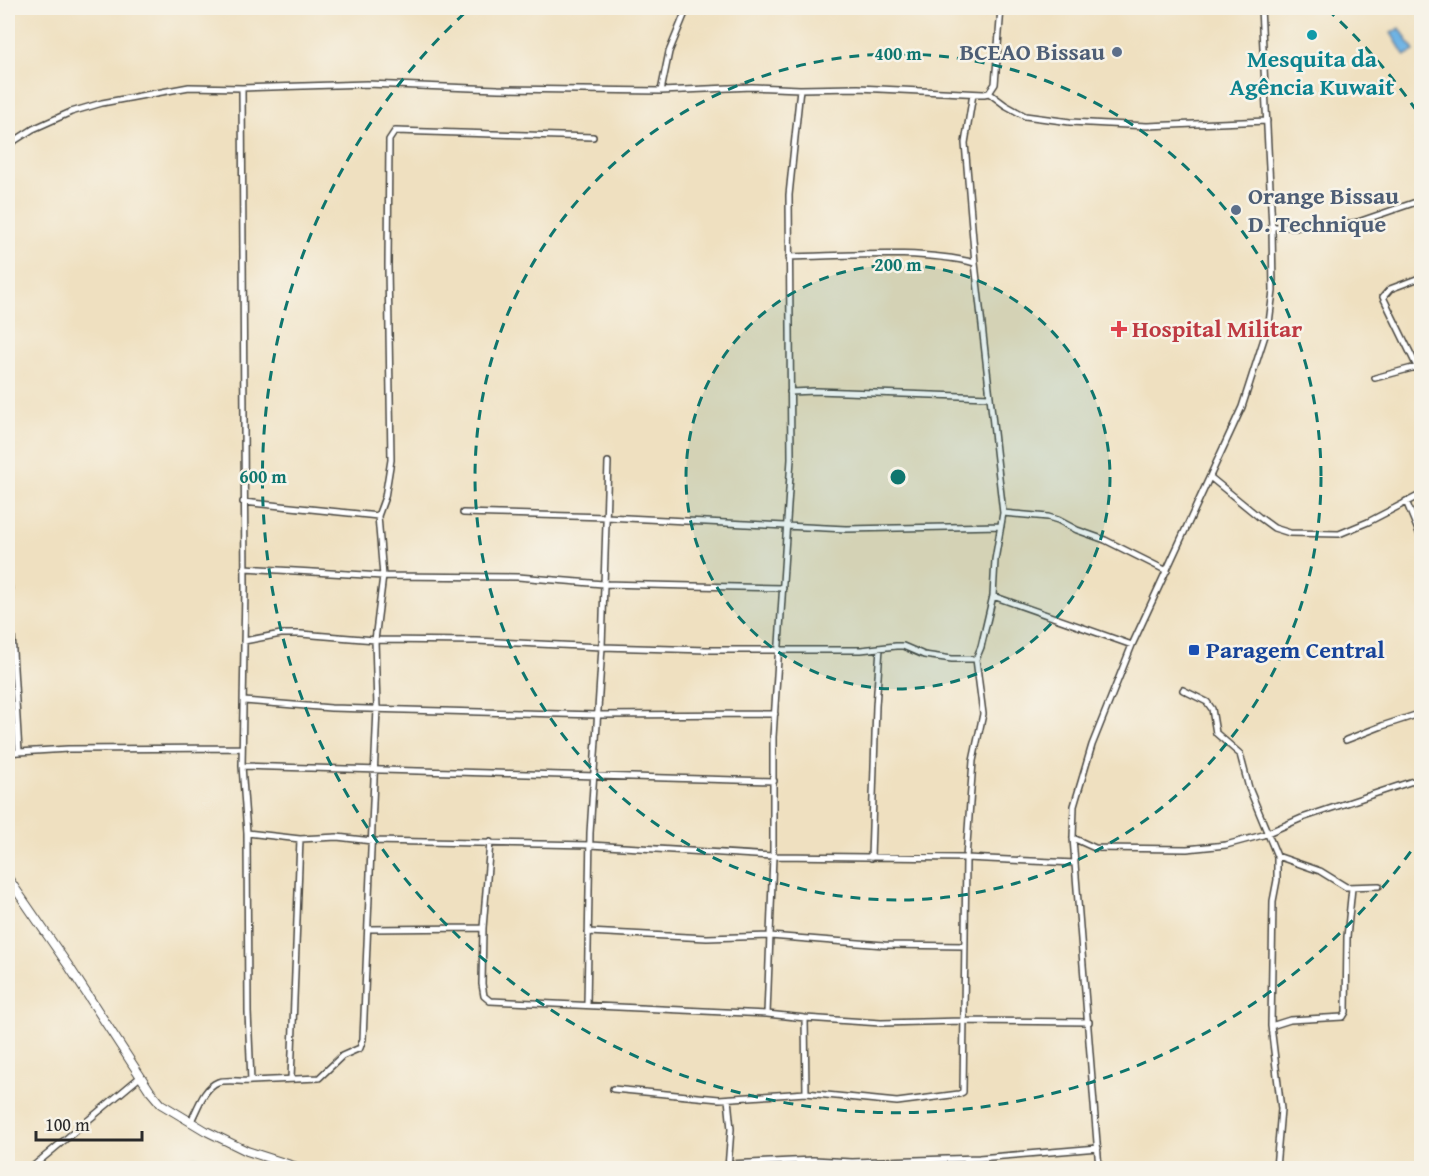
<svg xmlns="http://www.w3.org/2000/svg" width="1429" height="1176" viewBox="0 0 1429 1176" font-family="'Gentium Book Plus',serif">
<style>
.green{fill:#8ed995;stroke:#5c8260;stroke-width:1.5}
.water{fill:#6db2e4;stroke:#4c6e88;stroke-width:1.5}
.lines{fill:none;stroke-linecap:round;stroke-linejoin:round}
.street-casing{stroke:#484641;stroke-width:8}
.secondary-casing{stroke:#484641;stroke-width:10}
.street{stroke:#fff;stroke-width:5}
.secondary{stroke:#fff;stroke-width:8}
.ring{fill:none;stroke:#0f766e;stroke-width:3;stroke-dasharray:10 8}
.culture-dot{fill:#0f9aa8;stroke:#f7f3e8;stroke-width:2}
.service-dot{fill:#5c6f8a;stroke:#f7f3e8;stroke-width:2}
.health-dot{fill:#e0444e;stroke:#f7f3e8;stroke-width:2}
.transit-dot{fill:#1a4fb4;stroke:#f7f3e8;stroke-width:2}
.labels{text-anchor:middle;stroke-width:5;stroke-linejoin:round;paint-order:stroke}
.service-label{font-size:24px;font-weight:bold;fill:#4e5e75;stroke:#f7f3e8;text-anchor:end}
.culture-label{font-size:24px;font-weight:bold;fill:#0d838f;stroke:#f7f3e8}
.health-label{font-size:24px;font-weight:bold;fill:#be3a42;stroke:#f7f3e8;text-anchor:start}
.transit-label{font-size:24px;font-weight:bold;fill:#164399;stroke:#f7f3e8;text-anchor:start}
.centre{fill:#0f766e;stroke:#f7f3e8;stroke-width:3}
.ring-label{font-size:18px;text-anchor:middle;font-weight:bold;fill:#0f766e;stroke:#f7f3e8;stroke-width:5;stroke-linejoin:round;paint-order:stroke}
</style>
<rect width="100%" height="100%" fill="#f7f3e8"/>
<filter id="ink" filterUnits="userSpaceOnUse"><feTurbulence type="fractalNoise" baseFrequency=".0167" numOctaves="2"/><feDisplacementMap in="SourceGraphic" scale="12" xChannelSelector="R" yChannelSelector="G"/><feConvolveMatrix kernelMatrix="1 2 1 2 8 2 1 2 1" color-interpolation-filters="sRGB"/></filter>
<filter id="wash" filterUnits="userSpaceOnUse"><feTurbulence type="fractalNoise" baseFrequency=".008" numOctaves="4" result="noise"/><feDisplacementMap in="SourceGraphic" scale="24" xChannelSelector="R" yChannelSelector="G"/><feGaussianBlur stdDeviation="1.35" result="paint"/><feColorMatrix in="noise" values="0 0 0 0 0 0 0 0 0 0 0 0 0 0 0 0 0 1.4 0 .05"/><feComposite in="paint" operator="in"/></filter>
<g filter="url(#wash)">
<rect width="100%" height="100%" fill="#efe0c0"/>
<path class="green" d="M194,1156L234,1168H190Z"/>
<path class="water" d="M1400,28L1414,51L1405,56L1391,33Z"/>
</g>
<g filter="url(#ink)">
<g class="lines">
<g class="street-casing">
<path id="street" d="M661,91L669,52L687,8
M989,93L1005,105L1025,116L1070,122L1147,126L1267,121
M8,145L33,129L71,112L102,103L189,87L242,88L367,84L498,89L661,91L752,87L800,89L858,88L984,94L989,93L995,84L1001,8
M1272,227L1334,226L1358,222L1422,200
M789,257C847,256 919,249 975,263
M1422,277L1390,289L1383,297L1422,377
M1375,378L1416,367
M790,392L816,391L990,397
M1210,477L1259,517L1274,528L1290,533L1339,534L1368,522L1422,494
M1406,501L1422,540
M243,502L378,516
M463,513L606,517L846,529L1001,526
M1003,513L1048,517L1058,520L1077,530L1105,540L1167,571
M8,568L19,752L68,749L242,748
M244,568L383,576L518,577L603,584L783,588
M993,596L1132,645
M244,641L281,634H301L375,640L477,641L602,647L707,650H861L896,646H903L924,655L952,659H976
M1183,690L1207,702L1212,709L1216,733L1240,754L1249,788L1277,856V880L1273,901L1271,1026
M244,701L331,708L598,715L775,714
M1346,740L1382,726L1422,713
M8,753L19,752
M242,766L774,781
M247,833L300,839L337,837L372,841L590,845L773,856L966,858L1075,863
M1073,838L1095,848L1187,849L1226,845L1263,835L1302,818L1422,778
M490,842L483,928L482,984L484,996L490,1001L767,1014L805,1018L881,1023L963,1021L1089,1022
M1277,856L1320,871L1346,887L1379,886
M871,858L876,706L880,648
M368,929L483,928
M588,932L707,938L770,936L884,945L964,946
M587,1005L590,833L602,647L608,462
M767,1014L773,856V737L791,459L789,195L800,89
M805,1018L806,1093
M291,1079L300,839
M251,1081L319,1078L342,1056L360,1048L363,1039L377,708L375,640L383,576L378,516L385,497L391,460L388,266L389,140L395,131L593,137
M613,1089L719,1099L806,1093L897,1102L959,1094L963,1092L966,858L973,761L983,714L976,659L981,647L993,596L995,560L1003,513L975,263L965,143L973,94
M728,1099L731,1129L728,1168
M191,1121C197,1110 204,1087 218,1082C227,1079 241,1082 251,1081L248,1012L247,833L242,766L245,588L242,88
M729,1164L813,1160L852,1162L979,1158L1098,1148
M31,1168L140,1077
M1099,1168L1073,838L1074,806L1092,745L1132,645L1242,407L1269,323L1273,291L1272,227L1261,8
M1276,1168L1281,1109L1271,1026L1290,1020L1343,1017L1346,1012L1347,937L1352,888"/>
</g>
<g class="secondary-casing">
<path id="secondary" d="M8,878L70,968L150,1091L161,1104L206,1131L247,1151L300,1168"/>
</g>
<use href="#street" class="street"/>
<use href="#secondary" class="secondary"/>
</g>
</g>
<circle cx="898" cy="477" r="212" fill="#0f766e" fill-opacity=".12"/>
<g class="ring">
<circle cx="898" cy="477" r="212"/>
<circle cx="898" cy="477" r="423"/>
<path d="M1421 837A635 635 0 1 1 469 9M1327 9A635 635 0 0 1 1421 117"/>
</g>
<circle class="culture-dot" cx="1312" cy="35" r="6"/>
<g class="service-dot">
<circle cx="1117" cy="52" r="6"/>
<circle cx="1236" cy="210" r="6"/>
</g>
<path class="health-dot" d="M1116 320h6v6h6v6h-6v6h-6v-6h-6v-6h6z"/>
<rect class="transit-dot" x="1188" y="644" width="12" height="12" rx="3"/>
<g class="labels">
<g class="service-label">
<text x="1105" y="60">BCEAO Bissau</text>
<text x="1248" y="204" text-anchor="start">Orange Bissau<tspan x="1248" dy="28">D. Technique</tspan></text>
</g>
<g class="culture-label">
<text x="1312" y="67">Mesquita da<tspan x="1312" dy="28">Agência Kuwait</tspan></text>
</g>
<g class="health-label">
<text x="1132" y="337">Hospital Militar</text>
</g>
<g class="transit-label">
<text x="1206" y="658">Paragem Central</text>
</g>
</g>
<circle cx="898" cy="477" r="9" class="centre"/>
<g class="ring-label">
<text x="898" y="60">400 m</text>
<text x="898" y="271">200 m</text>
<text x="263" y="483">600 m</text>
</g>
<rect width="1429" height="1176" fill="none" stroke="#f7f3e8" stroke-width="30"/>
<path d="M36 1131v9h106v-9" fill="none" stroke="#2b2b2b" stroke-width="3"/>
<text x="45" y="1131" font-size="18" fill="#2b2b2b" stroke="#f7f3e8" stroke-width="4.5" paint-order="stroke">100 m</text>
</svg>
